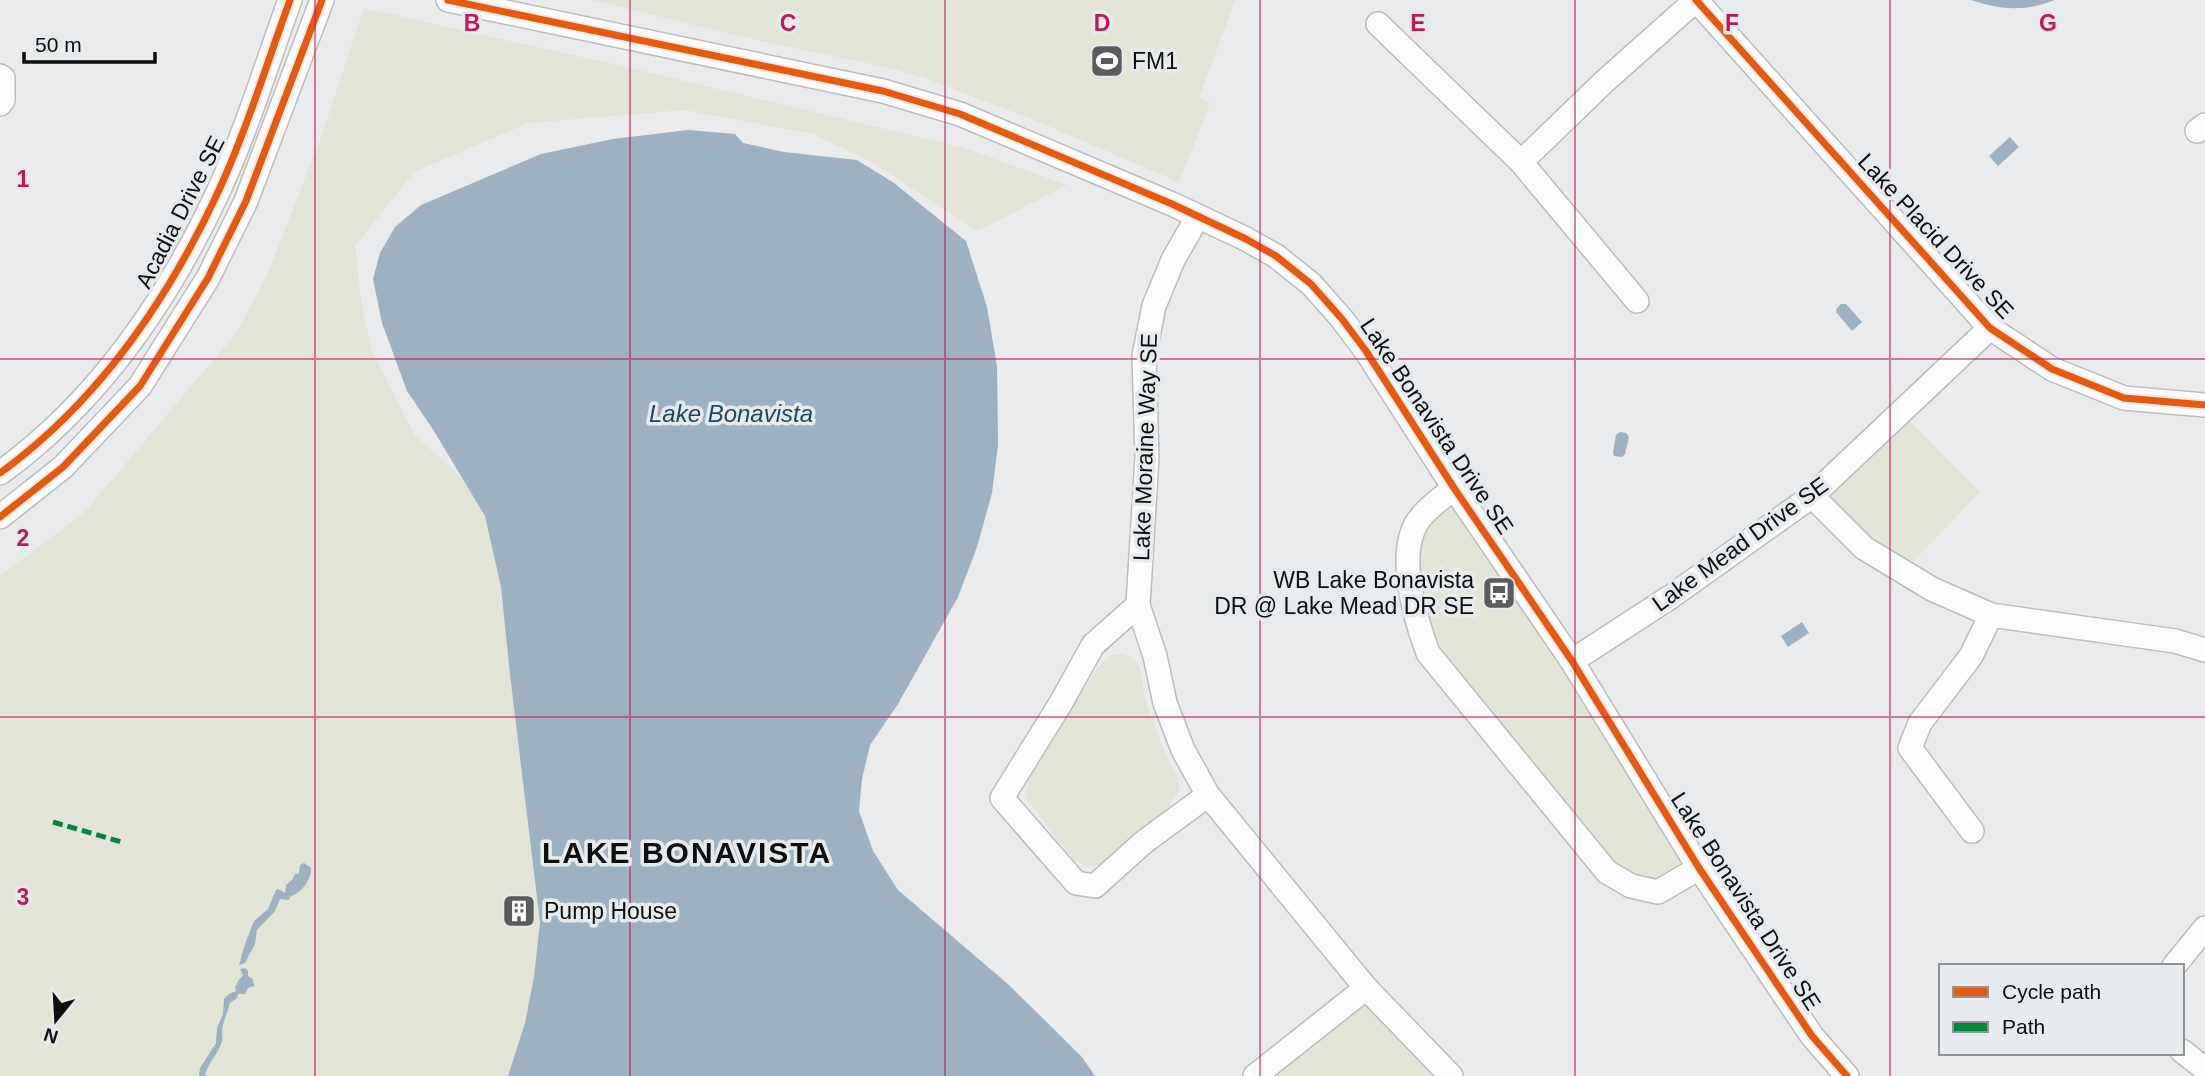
<svg xmlns="http://www.w3.org/2000/svg" width="2205" height="1076" font-family="Helvetica,sans-serif">
<rect width="100%" height="100%" fill="#e9ebec"/>
<g fill="#e2e4d8">
<polygon points="593,0 1235,0 1199,98 1210,103 1179,182 1032,119 925,78 881,66 751,39"/>
<polygon points="364,8 626,67 964,148 1067,185 978,231 869,161 813,134 685,110 528,123 414,172 355,246 361,299 371,349 414,434 469,485 485,516 501,587 510,675 540,922 534,977 525,1023 508,1076 0,1076 0,576 84,513 237,332 269,271 324,129"/>
<polygon points="1900,411 1980,492 1902,573 1812,496"/>
<polygon points="1454,488 1699,868 1658,892 1631,886 1416,621 1420,518"/>
<polygon points="1122,654 1133,658 1140,667 1145,699 1162,746 1178,780 1180,790 1165,812 1100,865 1086,867 1073,859 1025,797 1028,779 1098,667 1110,656"/>
<polygon points="1366,988 1451,1076 1255,1076"/>
</g>
<g fill="#9db1c0">
<path d="M1971,0h84c-31,12 -54,10 -84,0z"/>
<polygon points="688,130 735,134 743,143 784,152 857,160 894,183 966,241 987,307 997,366 998,445 992,493 977,547 958,597 898,704 870,745 862,779 859,811 873,851 898,890 1009,985 1082,1057 1095,1076 508,1076 525,1023 534,977 540,922 510,675 501,587 485,516 434,431 407,391 382,323 373,279 380,253 395,227 421,205 541,154 613,139"/>
<polygon points="2010,137 2019,147 1998,166 1989,156"/>
<polygon points="1841,304 1846,304 1862,322 1852,331 1836,312 1837,308"/>
<polygon points="1620,432 1626,433 1629,437 1625,454 1622,457 1614,456 1613,452 1616,435"/>
<polygon points="1802,622 1809,633 1788,647 1781,636"/>
<path d="M304,863l7,5c1,10 -10,26 -20,28l-2,4 -9,-1 -5,12 -18,19 -2,14 -10,19 -6,2 6,-21 9,-23 14,-12 8,-19 2,-1 7,4 1,-8 6,-5 3,-6h4l1,-9z"/>
<path d="M245,968l3,3v5l5,3 1,7 -6,2 -3,6h-7l-1,4 -7,5c-2,8 -7,19 -8,27 0,4 1,7 0,11 -3,13 -15,22 -17,35h-6l1,-8 16,-25 1,-15 6,-14 1,-15 5,-5 7,-3 -1,-3 3,-7 5,-6 -3,-6z"/>
</g>
<g fill="none" stroke-linecap="round" stroke-linejoin="round">
<defs>
<g id="minor">
<polyline points="448,0 883,91 960,114 1172,204 1246,239 1276,256 1311,284 1342,319 1366,351 1454,488 1572,661 1699,868 1812,1036 1847,1076"/>
<polyline points="1696,0 1990,328 2052,369 2124,398 2205,405"/>
<polyline points="1378,24 1521,162 1637,301"/>
<polyline points="0,76 3,78 3,100 0,104"/>
<polyline points="2197,131 2205,125"/>
<polyline points="1521,162 1605,81 1696,0"/>
<polyline points="1198,216 1173,260 1154,306 1144,356 1147,457 1138,605 1155,656 1165,703 1183,750 1208,795 1366,988 1451,1076"/>
<path d="M0,473c98,-71 169,-175 219,-283 28,-61 48,-127 71,-190"/>
<path d="M1454,488c-11,9 -24,18 -33,29 -27,32 -6,101 7,136l179,219 24,14 27,6 41,-24"/>
<polyline points="1812,496 1864,548 1932,589 1991,615 2175,641 2205,650"/>
<polyline points="0,517 63,467 140,386 208,278 246,201 322,0"/>
<polyline points="1138,605 1093,645 1062,701 1002,798 1076,883 1095,886 1144,842 1208,795"/>
<polyline points="1572,661 1672,596 1812,496 1990,328"/>
<polyline points="1972,831 1910,748 1920,723 1971,656 1991,615"/>
<polyline points="2174,966 2205,928"/>
<polyline points="2182,1051 2205,1069"/>
<polyline points="1255,1076 1366,988"/>
</g>
</defs>
<use href="#minor" stroke="#bbbcbd" stroke-width="26"/>
<use href="#minor" stroke="#fcfcfc" stroke-width="23"/>
<polyline stroke="#00873e" stroke-width="5" stroke-dasharray="10 5" stroke-linecap="butt" points="53,822 125,843"/>
<defs>
<g id="cycleway">
<polyline points="448,0 883,91 960,114 1172,204 1246,239 1276,256 1311,284 1342,319 1366,351 1454,488 1572,661 1699,868 1812,1036 1847,1076"/>
<polyline points="1696,0 1990,328 2052,369 2124,398 2205,405"/>
<path d="M0,473c98,-71 169,-175 219,-283 28,-61 48,-127 71,-190"/>
<polyline points="0,517 63,467 140,386 208,278 246,201 322,0"/>
</g>
</defs>
<use href="#cycleway" stroke="#e8ebed" stroke-width="11"/>
<use href="#cycleway" stroke="#e8590c" stroke-width="7"/>
</g>
<path fill="none" stroke="#c2185b" stroke-width="2" stroke-opacity="0.55" d="M315,0v1076M630,0v1076M945,0v1076M1260,0v1076M1575,0v1076M1890,0v1076M0,359h2205M0,717h2205"/>
<defs>
<symbol id="stadium-square" viewBox="-11 -11 22 22"><rect x="-9" y="-9" width="18" height="18" rx="4" fill="#5a5b5c" stroke="#e8ebed"/><path d="M0-5a6.5 5 0 1 0 0 10a6.5 5 0 1 0 0-10ZM-3.5-1.8h7v3.6h-7Z" fill="#fff"/></symbol>
<symbol id="bus-square" viewBox="-11 -11 22 22"><rect x="-9" y="-9" width="18" height="18" rx="4" fill="#5a5b5c" stroke="#e8ebed"/><path d="M-5-6H5V4H4V6H2V4H-2V6H-4V4H-5ZM-3.5-4V0h7V-4ZM-3.5 1.2v1.5H-2V1.2ZM2 1.2v1.5H3.5V1.2Z" fill="#fff"/></symbol>
<symbol id="building-square" viewBox="-11 -11 22 22"><rect x="-9" y="-9" width="18" height="18" rx="4" fill="#5a5b5c" stroke="#e8ebed"/><path d="M-4-6H4V6H1V3H-1V6H-4ZM-2.5-4.3h1.7v1.8h-1.7ZM.8-4.3h1.7v1.8H.8ZM-2.5-1h1.7V.8h-1.7ZM.8-1h1.7V.8H.8Z" fill="#fff"/></symbol>
</defs>
<g fill-rule="evenodd">
<use href="#stadium-square" x="1088" y="42" width="38" height="38"/>
<use href="#bus-square" x="1480" y="574" width="38" height="38"/>
<use href="#building-square" x="500" y="892" width="38" height="38"/>
</g>
<g text-anchor="middle" stroke-width="7" stroke-linejoin="round" paint-order="stroke">
<g font-size="23" fill="#0d0e0e" stroke="#e8ebed" text-anchor="start">
<text x="1132" y="69">FM1</text>
<text x="1474" y="588" text-anchor="end">WB Lake Bonavista<tspan x="1474" dy="26">DR @ Lake Mead DR SE</tspan></text>
<text x="544" y="919">Pump House</text>
</g>
<g font-size="23" fill="#0d0e0e" stroke="#e8ebed">
<text transform="translate(180 212) rotate(-63)" y="8">Acadia Drive SE</text>
<text transform="translate(1936 236) rotate(47)" y="8">Lake Placid Drive SE</text>
<text transform="translate(1437 426) rotate(56)" y="8">Lake Bonavista Drive SE</text>
<text transform="translate(1145 447) rotate(-88)" y="8">Lake Moraine Way SE</text>
<text transform="translate(1740 544) rotate(-36)" y="8">Lake Mead Drive SE</text>
<text transform="translate(1746 901) rotate(57)" y="8">Lake Bonavista Drive SE</text>
</g>
<g font-size="24" font-style="italic" fill="#164867" stroke="#e8ebed">
<text x="731" y="422">Lake Bonavista</text>
</g>
<g font-size="30" font-weight="bold" letter-spacing="2" fill="#0d0e0e" stroke="#e8ebed">
<text x="687" y="863">LAKE BONAVISTA</text>
</g>
</g>
<g font-size="23" text-anchor="middle" font-weight="bold" fill="#c2185b" stroke="#e8ebed" stroke-width="7" stroke-linejoin="round" paint-order="stroke">
<text x="472" y="31">B</text>
<text x="788" y="31">C</text>
<text x="1102" y="31">D</text>
<text x="1418" y="31">E</text>
<text x="1732" y="31">F</text>
<text x="2048" y="31">G</text>
<text x="23" y="187">1</text>
<text x="23" y="546">2</text>
<text x="23" y="905">3</text>
</g>
<rect x="1939" y="964" width="245" height="91" fill="#e8ebed" stroke="#909394" stroke-width="2"/>
<rect x="1953" y="987" width="35" height="10" fill="#e8590c" stroke="#909394" stroke-width="2"/>
<text x="2002" y="999" font-size="21" fill="#0d0e0e">Cycle path</text>
<rect x="1953" y="1022" width="35" height="10" fill="#00873e" stroke="#909394" stroke-width="2"/>
<text x="2002" y="1034" font-size="21" fill="#0d0e0e">Path</text>
<g transform="translate(56 1020) rotate(198)" stroke="#e8ebed" stroke-width="5" paint-order="stroke">
<path d="M0-5L12 26L0 18L-12 26Z" fill="#0d0e0e"/>
<text y="-10" font-size="19" font-weight="bold" text-anchor="middle" fill="#0d0e0e">N</text>
</g>
<path d="M24 52v10h131v-10" fill="none" stroke="#0d0e0e" stroke-width="3.5"/>
<text x="35" y="52" font-size="21" fill="#0d0e0e" stroke="#e8ebed" stroke-width="5" paint-order="stroke">50 m</text>
</svg>
